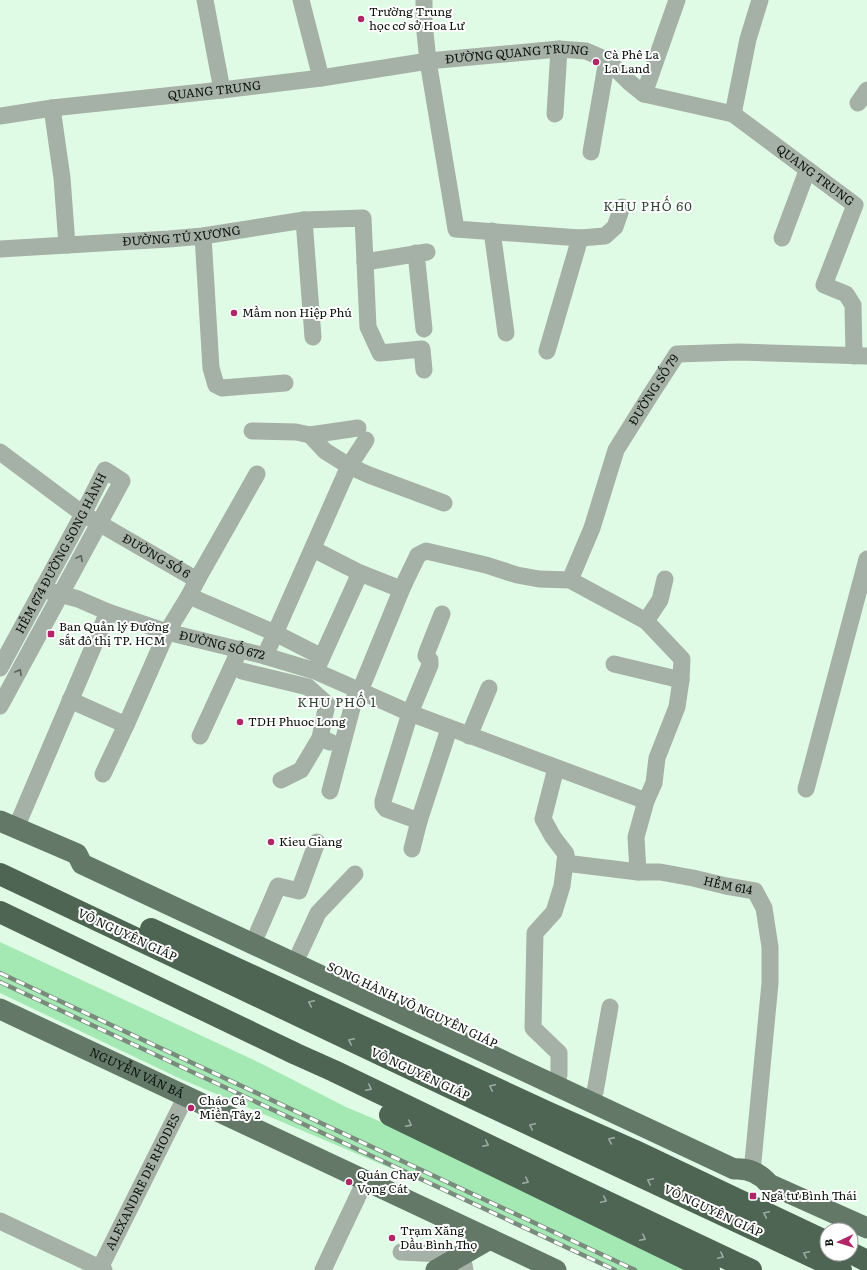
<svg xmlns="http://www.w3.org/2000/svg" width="867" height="1270" font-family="Literata,serif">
<rect width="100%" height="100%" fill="#e0fbe5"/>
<polygon fill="#a4e8b3" points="0,942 258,1062 346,1107 412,1135 693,1270 612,1270 484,1208 181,1079 0,993"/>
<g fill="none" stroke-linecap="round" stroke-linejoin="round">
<g stroke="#a5b0a7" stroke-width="17">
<polyline points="205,0 222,90"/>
<polyline points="301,0 321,78"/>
<polyline points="424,0 424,23 428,61 456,229 580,238 605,236 615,227 622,207"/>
<polyline points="644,94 677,0"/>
<polyline points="858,103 867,90"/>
<polyline points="52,108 62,178 67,245"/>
<polyline points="555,114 559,49"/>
<polyline points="733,114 748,39 760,0"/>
<path id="s1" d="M0,116l52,-8 170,-18 99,-12 107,-17 131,-12 27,2 21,9 22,22 15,12 89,20 122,91 -31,80 22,9 7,11 1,51"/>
<polyline points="591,152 607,60"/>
<polyline points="304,220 313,337"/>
<polyline points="492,231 506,333"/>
<polyline points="203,236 211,368 216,385 222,388 285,383"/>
<polyline points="782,238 807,171"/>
<path id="s2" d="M0,249l169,-10 34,-3 101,-16 59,-2 5,109 12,26 42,-4 2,21"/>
<polyline points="416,253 424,329"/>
<polyline points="365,262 427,252"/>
<polyline points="547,351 580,238"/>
<polyline points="252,431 296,432 310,435 325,451 349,466 369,475 444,503"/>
<polyline points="310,435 358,428"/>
<path id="s3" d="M0,452l83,62 114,66 -8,16 86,37 47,24"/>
<polyline points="313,549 360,573 398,588 403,586 418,555 426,551 486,565 517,575 539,579 570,580 646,621 682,659 681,680 677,707 657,758 654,783 646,801 636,837 638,872"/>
<polyline points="197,580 257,474"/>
<path id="s4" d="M570,580l22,-52 24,-78 35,-56 26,-40 62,-2 128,4"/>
<path id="s5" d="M42,589l36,10 30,13 59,20 98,24 50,15 95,42 236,88"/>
<polyline points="646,621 660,600 665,579"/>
<polyline points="265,656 349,466 366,440"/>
<polyline points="614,664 681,680"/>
<path id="s6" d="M0,668l83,-154 22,-44 17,11 -122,225"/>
<polyline points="317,668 360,573"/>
<polyline points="242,671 308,687 327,704 320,738"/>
<polyline points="360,691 403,586"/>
<polyline points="70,700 126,725 167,632 189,596"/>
<polyline points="200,736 240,649"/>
<polyline points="469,736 489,688"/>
<polyline points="556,768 543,819 553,837 566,854 562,886 554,912 535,933 533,1028 559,1053 559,1075"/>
<polyline points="103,774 126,725"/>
<polyline points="281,780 301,770 320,738 330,742"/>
<polyline points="806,789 867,559"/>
<polyline points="330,791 357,689"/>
<polyline points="419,821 386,809 383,805 383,801 410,713 430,665 430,660 426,656 427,652 442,614"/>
<polyline points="16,828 108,612"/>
<polyline points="412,849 419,821 449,729"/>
<path id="s7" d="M565,863l73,9h22l33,6 33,8 29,5 9,17 6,39v36l-18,189"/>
<polyline points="258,932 278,886 299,891 317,842"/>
<polyline points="300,952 318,913 355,874"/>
<polyline points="595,1092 610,1007"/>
<polyline points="0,1221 104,1270"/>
<polyline points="401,1252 462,1255 465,1270"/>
<path id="s8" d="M100,1268l86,-172"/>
<polyline points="323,1270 365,1181"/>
</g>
<g stroke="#647868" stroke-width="21">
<path d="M0,821l77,33 5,10 652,305c14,-1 26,4 35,15l98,44"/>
<path id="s9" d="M0,1009l556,261"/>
<polyline points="436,1270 490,1239"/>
</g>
<g stroke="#4d6552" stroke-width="22">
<polyline points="0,874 443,1084 841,1270"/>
<polyline points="0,912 296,1054 334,1071 571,1185 751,1270"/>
<polyline points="151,929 549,1113 633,1150 827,1242"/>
<polyline points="390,1115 709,1270"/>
<polyline points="851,1253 867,1261"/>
</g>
<defs>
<g id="rail">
<polyline points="0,973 635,1270"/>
<polyline points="0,982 615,1270"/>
</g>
</defs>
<use href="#rail" stroke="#788b7c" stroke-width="4.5"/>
<use href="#rail" stroke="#fff" stroke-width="3" stroke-dasharray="9" stroke-linecap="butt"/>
</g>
<defs><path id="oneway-chevron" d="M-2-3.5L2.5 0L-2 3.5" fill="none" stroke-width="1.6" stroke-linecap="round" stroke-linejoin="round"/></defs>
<g stroke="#576159">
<use href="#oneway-chevron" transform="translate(80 558) rotate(-62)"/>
<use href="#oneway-chevron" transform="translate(19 672) rotate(-61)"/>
</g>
<g stroke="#9daaa0">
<use href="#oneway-chevron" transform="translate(311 1003) rotate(-155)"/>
<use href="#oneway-chevron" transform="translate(351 1041) rotate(-155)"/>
<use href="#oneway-chevron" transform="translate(492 1087) rotate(-155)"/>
<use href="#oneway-chevron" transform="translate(369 1088) rotate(26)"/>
<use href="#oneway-chevron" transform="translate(409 1124) rotate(26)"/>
<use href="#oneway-chevron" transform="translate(532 1126) rotate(-155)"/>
<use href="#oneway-chevron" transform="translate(611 1140) rotate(-156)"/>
<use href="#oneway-chevron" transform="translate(486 1144) rotate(26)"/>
<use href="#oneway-chevron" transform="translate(526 1181) rotate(26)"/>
<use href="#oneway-chevron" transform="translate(650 1181) rotate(-155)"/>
<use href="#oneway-chevron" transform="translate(604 1200) rotate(25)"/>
<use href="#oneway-chevron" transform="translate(766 1214) rotate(-155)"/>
<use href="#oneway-chevron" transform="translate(643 1238) rotate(26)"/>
<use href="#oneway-chevron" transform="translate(806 1254) rotate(-155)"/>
<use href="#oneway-chevron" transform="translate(721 1256) rotate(25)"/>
</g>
<g fill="#b02666" stroke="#fff" stroke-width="1.5">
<circle cx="361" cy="19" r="4"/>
<circle cx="596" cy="62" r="4"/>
<circle cx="234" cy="313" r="4"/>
<rect x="47" y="630" width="8" height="8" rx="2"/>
<circle cx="240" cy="722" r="4"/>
<circle cx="271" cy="842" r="4"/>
<circle cx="191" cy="1108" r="4"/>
<circle cx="349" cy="1182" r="4"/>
<rect x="749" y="1192" width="8" height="8" rx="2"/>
<circle cx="392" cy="1238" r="4"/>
</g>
<g text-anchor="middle" stroke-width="4" stroke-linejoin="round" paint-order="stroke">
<g font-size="12" fill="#09120b" stroke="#fff" text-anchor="start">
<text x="369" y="16">Trường Trung<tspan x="369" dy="14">học cơ sở Hoa Lư</tspan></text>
<text x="604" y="59">Cà Phê La<tspan x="604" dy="14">La Land</tspan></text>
<text x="242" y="317">Mầm non Hiệp Phú</text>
<text x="59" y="631">Ban Quản lý Đường<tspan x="59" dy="14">sắt đô thị TP. HCM</tspan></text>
<text x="248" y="726">TDH Phuoc Long</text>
<text x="279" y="846">Kieu Giang</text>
<text x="199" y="1105">Cháo Cá<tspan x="199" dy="14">Miền Tây 2</tspan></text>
<text x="357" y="1179">Quán Chay<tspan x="357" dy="14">Vọng Cát</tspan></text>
<text x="761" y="1200">Ngã tư Bình Thái</text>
<text x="400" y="1235">Trạm Xăng<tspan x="400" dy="14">Dầu Bình Thọ</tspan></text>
</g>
<g font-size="12" fill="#09120b" stroke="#fff">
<text dy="4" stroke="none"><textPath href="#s1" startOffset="521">ĐƯỜNG QUANG TRUNG</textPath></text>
<text dy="4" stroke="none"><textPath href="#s1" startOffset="216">QUANG TRUNG</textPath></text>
<text dy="4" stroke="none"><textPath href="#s1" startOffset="857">QUANG TRUNG</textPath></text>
<text dy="4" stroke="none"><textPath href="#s2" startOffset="182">ĐƯỜNG TÚ XƯƠNG</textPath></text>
<text dy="4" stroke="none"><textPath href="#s4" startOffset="209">ĐƯỜNG SỐ 79</textPath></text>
<text dy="4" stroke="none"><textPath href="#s6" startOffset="130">HẺM 674 ĐƯỜNG SONG HÀNH</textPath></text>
<text dy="4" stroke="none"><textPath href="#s3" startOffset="188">ĐƯỜNG SỐ 6</textPath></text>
<text dy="4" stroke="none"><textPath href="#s5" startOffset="189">ĐƯỜNG SỐ 672</textPath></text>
<text dy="4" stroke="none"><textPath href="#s7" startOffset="165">HẺM 614</textPath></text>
<text transform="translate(127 935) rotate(25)" y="4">VÕ NGUYÊN GIÁP</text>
<text transform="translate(412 1005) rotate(25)" y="4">SONG HÀNH VÕ NGUYÊN GIÁP</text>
<text dy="4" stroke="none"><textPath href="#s9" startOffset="151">NGUYỄN VĂN BÁ</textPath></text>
<text transform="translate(420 1074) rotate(25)" y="4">VÕ NGUYÊN GIÁP</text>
<text dy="4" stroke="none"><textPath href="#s8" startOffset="96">ALEXANDRE DE RHODES</textPath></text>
<text transform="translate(713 1211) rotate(25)" y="4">VÕ NGUYÊN GIÁP</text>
</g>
<g font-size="13" letter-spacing="1" fill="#314736" stroke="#fff">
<text x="648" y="211">KHU PHỐ 60</text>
<text x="337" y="707">KHU PHỐ 1</text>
</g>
</g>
<g transform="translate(839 1242) rotate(266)"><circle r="19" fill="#ffffff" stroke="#9da09d"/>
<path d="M0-3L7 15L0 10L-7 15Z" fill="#b02666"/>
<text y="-6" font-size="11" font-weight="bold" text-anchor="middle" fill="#09120b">B</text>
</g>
</svg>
